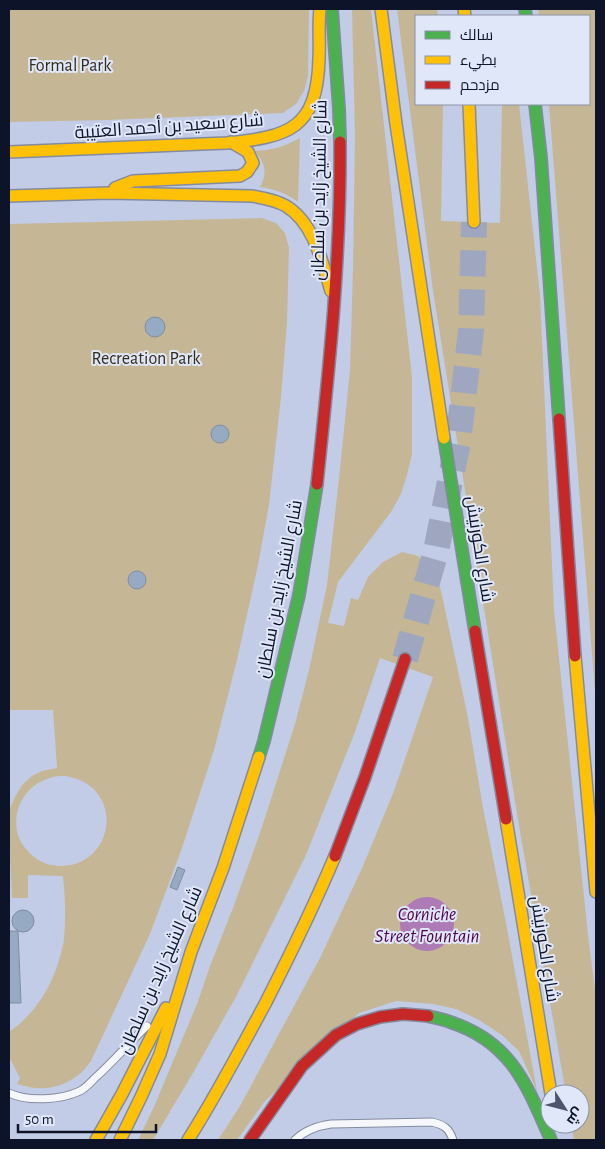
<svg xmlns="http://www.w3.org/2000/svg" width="605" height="1149" font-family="'Alegreya Sans',Cairo,sans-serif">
<rect width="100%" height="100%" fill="#c3cce6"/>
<g fill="#c5b795" fill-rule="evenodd">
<polygon points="9,9 309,9 308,76 304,91 296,104 283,113 107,120 9,122"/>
<polygon points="352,9 371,9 412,377 412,454 407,475 401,494 391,512 338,582 328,623 344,626 351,598 358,600 368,577 383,562 402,552 418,556 437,575 443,600 468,718 483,808 506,923 537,1091 519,1051 502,1035 479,1020 456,1009 433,1004 396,1001 359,1013 265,1101 237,1140 218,1140 240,1106 320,958 363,866 394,791 433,677 380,658 355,732 306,855 237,995 193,1073 153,1140 138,1140 153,1109 197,1004 210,966 233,908 261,830 295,724 309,670 327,585 339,479 350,370 353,268 355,136"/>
<polygon points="397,9 437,9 438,16 416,16 416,104 443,104 441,221 500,223 502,104 519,104 540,295 554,610 588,935 596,997 596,1140 574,1140 571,1124 580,1124 580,1094 566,1094 519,826 433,291"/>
<polygon points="538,9 596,9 596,705 549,104 589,104 589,16 539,16"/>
<path d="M300,138l-2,64c-12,-9 -24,-13 -38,-15 8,-14 5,-24 -5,-36 19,-1 28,-4 45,-13z"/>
<path d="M262,218l14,5 9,10 4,15 -2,74 -6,75 -12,108 -11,60 -21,95 -23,90 -32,98 -32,86 -59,127c-4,5 -8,11 -14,15 -20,14 -37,15 -60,8l3,-6 -11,-21v-25c27,-19 44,-47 52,-79 1,-5 3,-10 3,-15 2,-20 1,-42 -1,-62l-35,-1v23h-16l-3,-68 1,-22 6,-13 7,-11 9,-8 10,-5 15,-3 -4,-58h-44v-486zM65,776c5,1 10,2 15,4 44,20 30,85 -18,86 -9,0 -18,-2 -25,-7 -8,-6 -16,-14 -19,-24 -7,-24 7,-50 32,-57 4,-2 10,-2 15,-2z"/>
</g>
<circle fill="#ae7bb6" cx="427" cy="924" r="27"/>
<g fill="#96aac4" stroke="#7f8da1">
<circle cx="155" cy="327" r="10"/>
<circle cx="220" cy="434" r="9"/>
<circle cx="137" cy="580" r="9"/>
<polygon points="178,867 185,870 177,890 170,887"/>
<circle cx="23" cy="921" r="11"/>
<polygon points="9,931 18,931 21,1003 9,1003"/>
</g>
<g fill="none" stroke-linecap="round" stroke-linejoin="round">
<polyline stroke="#9fa7c0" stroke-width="26" stroke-dasharray="26 13" stroke-linecap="butt" points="405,659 436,551 458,442 471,331 474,222"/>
<defs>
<g id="lane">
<path d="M9,1093c19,9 52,7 71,-2 6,-3 11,-9 15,-13 18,-16 34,-35 52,-52"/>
<path d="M295,1140c10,-10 22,-14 36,-16l101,-2c12,3 17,6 21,18"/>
</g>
<g id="fast">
<polyline points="332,9 339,109 340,142"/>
<polyline points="525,9 526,16"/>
<polyline points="535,104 541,158 559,419"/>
<polyline points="444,438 475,631"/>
<polyline points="259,757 264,741 299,595 317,484"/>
<path d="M428,1016c7,2 15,3 22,6 62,20 77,64 101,118"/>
</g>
<g id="slow">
<polyline points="381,9 396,124 444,438"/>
<polyline points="464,9 465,16"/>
<polyline points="469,104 474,222"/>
<path d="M9,152l217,-9c63,-6 91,-14 93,-84 1,-17 -1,-34 1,-50"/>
<polyline points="115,188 133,181 240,176 247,172 253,163 248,152 231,142"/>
<path d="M9,196l99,-3 144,3c11,2 24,4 34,10 28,17 36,56 45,85"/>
<polyline points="575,656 596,892"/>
<polyline points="506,819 551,1094"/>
<polyline points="96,1140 122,1094 166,1008"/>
<polyline points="120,1140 141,1097 160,1054 191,952 223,868 259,757"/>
<path d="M188,1140c28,-44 52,-90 77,-136 25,-49 49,-98 70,-148"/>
</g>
<g id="jam">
<polyline points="559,419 575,656"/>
<path d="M317,484c12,-114 24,-227 23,-342"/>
<polyline points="475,631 506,819"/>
<polyline points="335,856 365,777 405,659"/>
<polyline points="250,1140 302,1066 336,1035 357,1024 380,1017 403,1014 428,1016"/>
</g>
</defs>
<use href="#lane" stroke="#848ba0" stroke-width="9"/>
<use href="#fast" stroke="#848ba0" stroke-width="14"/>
<use href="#slow" stroke="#848ba0" stroke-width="14"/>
<use href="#jam" stroke="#848ba0" stroke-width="14"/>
<use href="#lane" stroke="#f6f7fb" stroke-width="7"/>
<use href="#fast" stroke="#4caf50" stroke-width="11"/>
<use href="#slow" stroke="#ffc107" stroke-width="11"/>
<use href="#jam" stroke="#c62828" stroke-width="11"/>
</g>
<g text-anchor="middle" stroke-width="4" stroke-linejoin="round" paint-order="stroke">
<g font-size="18" fill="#332c18" stroke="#e0e7f9">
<text x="70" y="71">Formal Park</text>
<text x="146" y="364">Recreation Park</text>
</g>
<g font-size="18" fill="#0d1429" stroke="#e0e7f9">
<text transform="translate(169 126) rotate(-4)" y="6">شارع سعيد بن أحمد العتيبة</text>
<text transform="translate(319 190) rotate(-89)" y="6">شارع الشيخ زايد بن سلطان</text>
<text transform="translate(480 549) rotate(81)" y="6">شارع الكورنيش</text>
<text transform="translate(279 589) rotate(-79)" y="6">شارع الشيخ زايد بن سلطان</text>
<text transform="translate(545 949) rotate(81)" y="6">شارع الكورنيش</text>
<text transform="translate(160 970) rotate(-66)" y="6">شارع الشيخ زايد بن سلطان</text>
</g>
<g font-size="19" font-style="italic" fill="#4f034e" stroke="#e0e7f9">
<text x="427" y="920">Corniche<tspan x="427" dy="22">Street Fountain</tspan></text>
</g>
</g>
<rect width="605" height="1149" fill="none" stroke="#0d1429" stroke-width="20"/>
<rect x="415" y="15" width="175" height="90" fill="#e0e7f9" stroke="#8c93a6"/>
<rect x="425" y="31" width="25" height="8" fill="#4caf50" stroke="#8c93a6"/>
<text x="460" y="40" font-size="15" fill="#0d1429">سالك</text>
<rect x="425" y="56" width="25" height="8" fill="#ffc107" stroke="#8c93a6"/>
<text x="460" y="65" font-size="15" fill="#0d1429">بطيء</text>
<rect x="425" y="81" width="25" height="8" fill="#c62828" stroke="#8c93a6"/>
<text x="460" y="90" font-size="15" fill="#0d1429">مزدحم</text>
<g transform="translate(565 1109) rotate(126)"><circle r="24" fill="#e0e7f9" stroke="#8c93a6"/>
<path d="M0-4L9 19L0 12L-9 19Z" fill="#4d546b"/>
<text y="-8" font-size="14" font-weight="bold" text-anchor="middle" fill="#0d1429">ش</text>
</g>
<path d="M18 1124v8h138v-8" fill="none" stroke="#0d1429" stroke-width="2.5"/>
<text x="25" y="1124" font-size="15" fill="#0d1429" stroke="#e0e7f9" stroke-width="4" paint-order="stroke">50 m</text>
</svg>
